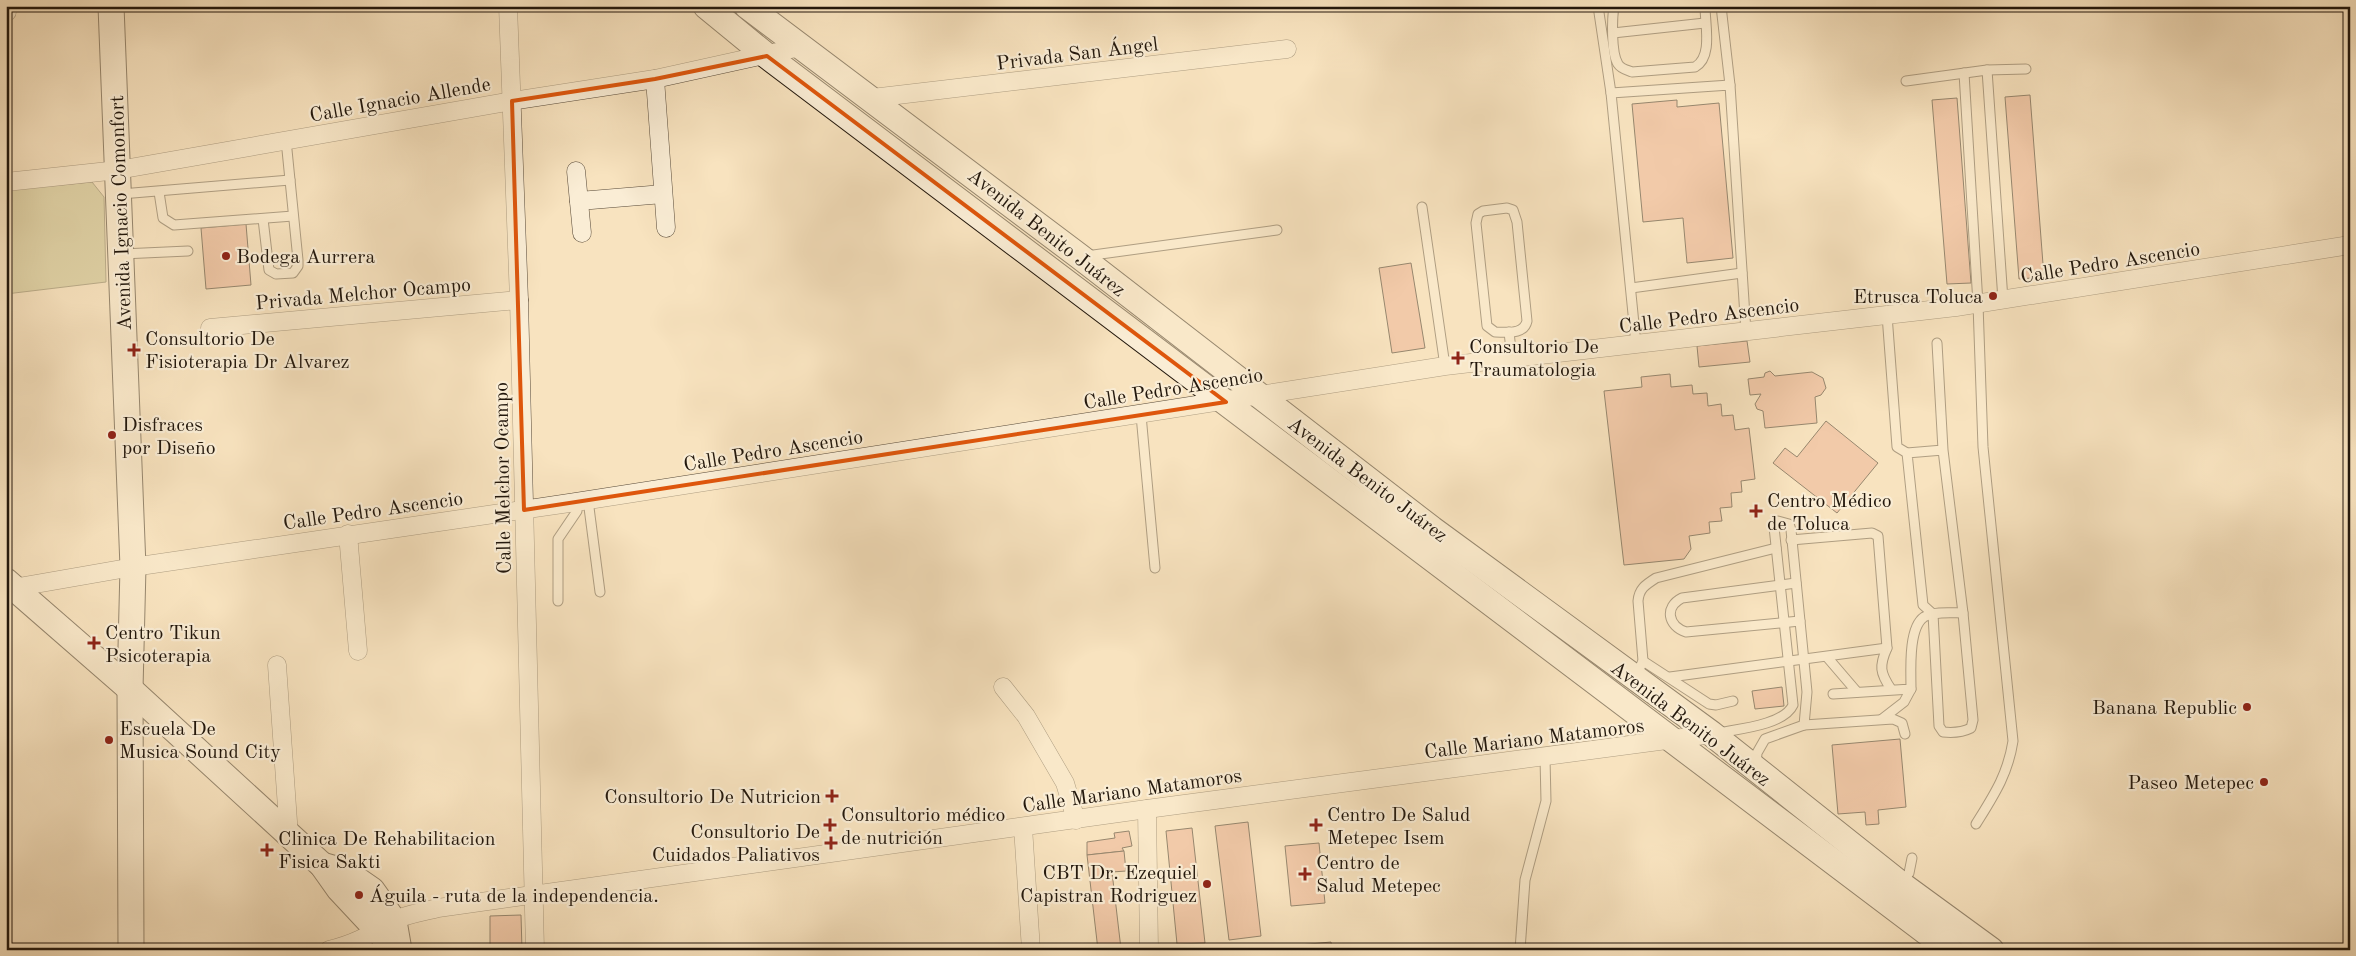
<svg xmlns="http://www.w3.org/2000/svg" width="2356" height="956" font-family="'Old Standard TT',serif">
<rect width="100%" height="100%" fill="#f8e3bf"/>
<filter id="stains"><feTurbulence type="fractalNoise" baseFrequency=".004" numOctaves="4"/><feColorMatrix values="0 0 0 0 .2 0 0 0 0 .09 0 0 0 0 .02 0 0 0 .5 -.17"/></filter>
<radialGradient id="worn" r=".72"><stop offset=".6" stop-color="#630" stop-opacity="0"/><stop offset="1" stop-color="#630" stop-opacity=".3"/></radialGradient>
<polygon fill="#c5c18d" stroke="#746c4c" points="92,182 104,197 106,282 6,294 6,190"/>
<g fill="#ecac8f" stroke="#22170c">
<polygon points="2030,95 2044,277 2019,279 2005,97"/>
<polygon points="1957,98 1971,283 1947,284 1932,100"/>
<polygon points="1677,100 1677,107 1719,103 1733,258 1687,263 1683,218 1643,222 1632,104"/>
<polygon points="246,224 251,285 206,289 201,228"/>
<polygon points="1411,263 1425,348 1392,353 1379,268"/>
<polygon points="1747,341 1750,362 1699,367 1697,346"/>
<polygon points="1770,371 1775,376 1812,372 1823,378 1826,388 1821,395 1815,397 1817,423 1765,428 1763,411 1757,409 1755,404 1761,394 1750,395 1748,379 1764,377 1765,373"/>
<polygon points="1670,374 1671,387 1692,385 1693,394 1707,393 1708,406 1721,404 1722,416 1733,415 1735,430 1749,428 1755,479 1741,481 1742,492 1731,493 1732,507 1720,508 1722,521 1709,522 1710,533 1689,536 1691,549 1684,559 1624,565 1604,391 1642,387 1641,377"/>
<polygon points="1826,421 1878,463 1837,513 1773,463 1785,448 1797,457"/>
<polygon points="1782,687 1784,706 1755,709 1752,691"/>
<polygon points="1900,739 1906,807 1878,810 1879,824 1866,825 1865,812 1838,814 1832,745"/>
<polygon points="1248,822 1261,936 1229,940 1215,826"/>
<polygon points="1192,828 1205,943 1177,944 1166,831"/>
<polygon points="1129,831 1132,846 1122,848 1124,851 1087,855 1087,842 1115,838 1114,833"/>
<polygon points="1319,843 1325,903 1291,906 1285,846"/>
<polygon points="1124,851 1126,871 1112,872 1121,949 1098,950 1087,855"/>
<polygon points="521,915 522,950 490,950 490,916"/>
<polygon points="1331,942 1332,950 1300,950 1299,945"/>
</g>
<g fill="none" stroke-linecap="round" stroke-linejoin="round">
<defs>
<g id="lane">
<polyline points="1598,6 1611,93"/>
<path d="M1614,6c-2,13 -3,47 4,58 3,5 9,6 14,8l63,-5c18,-10 10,-42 10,-61"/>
<polyline points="1721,6 1730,85"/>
<polyline points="1613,33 1705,23"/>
<polyline points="1987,70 2003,300"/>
<path d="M1964,73l14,231 5,143 30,294c-5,33 -19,54 -37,83"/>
<polyline points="1906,81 1987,70 2026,69"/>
<polyline points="159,192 163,218 174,225 293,216"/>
<polyline points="121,194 290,180"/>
<polyline points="1422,207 1445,366"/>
<path d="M1507,208l6,2 4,12 10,99c-3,14 -20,11 -32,11l-8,-6 -11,-103 2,-9 5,-3z"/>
<polyline points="263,219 269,270 276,274 293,273 298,266 298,260 286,140"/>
<polyline points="122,254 188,251"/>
<polyline points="1086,256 1277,230"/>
<polyline points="1631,288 1742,273"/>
<polyline points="1887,315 1897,447 1907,453"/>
<polyline points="1509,332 1512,359"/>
<path d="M1937,343l6,107 20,163 10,107 -2,8c-8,4 -19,5 -28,4l-4,-6 -6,-112 -10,-9 -16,-152 36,-3"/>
<polyline points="1636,344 1611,93 1730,85 1746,332"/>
<polyline points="1141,415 1155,568"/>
<polyline points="588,500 600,592"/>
<path d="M1791,540l81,-7 6,3 9,112c-8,18 -7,25 4,41"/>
<path d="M1796,583l-114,15c-18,9 -14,28 4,34l114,-11"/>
<polyline points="558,601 558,539 577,511 576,502"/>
<polyline points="1827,657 1857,692"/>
<polyline points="1643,661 1709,704 1716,705 1733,701"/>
<path d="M1636,676l7,-15 -5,-60c1,-12 7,-16 18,-23l120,-30"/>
<polyline points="1670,677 1887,648"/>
<path d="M1833,694l78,-5c0,-18 -3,-61 13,-72 10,-6 28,-4 39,-4"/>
<polyline points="1882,719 1904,702 1911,689"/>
<polyline points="1804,725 1893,719 1902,723 1905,734"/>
<path d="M1718,733c20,-4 66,-8 75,-28l-19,-178 4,-6 11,3 2,6 16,162 -3,33 -39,14 -8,14 -1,13"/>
<polyline points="1902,883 1909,873 1912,858"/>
<polyline points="1520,950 1525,880 1546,801 1545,758"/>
</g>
<g id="street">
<polyline points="508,6 519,300 535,950"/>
<polyline points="6,12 7,12"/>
<polyline points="655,79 666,228"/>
<polyline points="872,98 1287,49"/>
<polyline points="576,171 582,233"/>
<polyline points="6,182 118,170 512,101 655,79 800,47"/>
<polyline points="579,201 663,194"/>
<polyline points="210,328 519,300"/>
<polyline points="348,534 358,651"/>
<polyline points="7,589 133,567 576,502 1445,366 1956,307 2350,245"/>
<polyline points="277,665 289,836"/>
<polyline points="1003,687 1026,716 1065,783 1076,820"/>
<polyline points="1147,809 1149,950"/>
<polyline points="1023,827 1031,950"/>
<path d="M329,950c28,-7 40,-15 64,-29 13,-7 30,-9 45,-13l709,-99 565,-75"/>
</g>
<g id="secondary">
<polyline points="111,6 133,567 130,689 131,950"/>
<polyline points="706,6 767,56 1950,950"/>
<polyline points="747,6 1079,256 1432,529 1712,734 1902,885 1991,950"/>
<polyline points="6,581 130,689 322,865 339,889 396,950"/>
<polyline points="322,865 346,872 372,890 394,921 399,950"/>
</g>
</defs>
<use href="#lane" stroke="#584a39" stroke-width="11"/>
<use href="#street" stroke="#584a39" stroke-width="19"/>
<use href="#secondary" stroke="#22170c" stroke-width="27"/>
<use href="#lane" stroke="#faedd5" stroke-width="9"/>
<use href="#street" stroke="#faedd5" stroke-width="18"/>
<use href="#secondary" stroke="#faedd5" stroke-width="25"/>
</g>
<path d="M0 0H2356V956H0ZM767,56l459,346 -702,108 -12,-409 143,-22z" fill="#f8e3bf" fill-opacity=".55" fill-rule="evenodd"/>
<path fill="none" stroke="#de560c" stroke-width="4" stroke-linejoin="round" d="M767,56l459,346 -702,108 -12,-409 143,-22z"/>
<g fill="#8f2418" stroke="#faedd5" stroke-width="2">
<circle cx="226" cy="256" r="5"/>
<circle cx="1993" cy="296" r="5"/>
<path d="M131.5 342.5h5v5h5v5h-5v5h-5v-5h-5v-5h5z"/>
<path d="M1455.5 350.5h5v5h5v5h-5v5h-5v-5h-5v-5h5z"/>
<circle cx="112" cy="435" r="5"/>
<path d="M1753.5 503.5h5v5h5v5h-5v5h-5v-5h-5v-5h5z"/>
<path d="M91.5 635.5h5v5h5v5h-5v5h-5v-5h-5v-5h5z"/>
<circle cx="2247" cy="707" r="5"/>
<circle cx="109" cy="740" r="5"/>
<circle cx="2264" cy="782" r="5"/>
<path d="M829.5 788.5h5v5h5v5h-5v5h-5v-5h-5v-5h5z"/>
<path d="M827.5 817.5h5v5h5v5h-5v5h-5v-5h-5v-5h5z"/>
<path d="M1313.5 817.5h5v5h5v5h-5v5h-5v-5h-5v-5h5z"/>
<path d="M828.5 835.5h5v5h5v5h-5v5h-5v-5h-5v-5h5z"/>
<path d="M264.5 842.5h5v5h5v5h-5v5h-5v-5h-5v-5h5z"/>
<path d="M1302.5 866.5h5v5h5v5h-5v5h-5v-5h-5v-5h5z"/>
<circle cx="1207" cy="884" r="5"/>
<circle cx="359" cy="895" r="5"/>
</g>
<g text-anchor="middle" stroke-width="4.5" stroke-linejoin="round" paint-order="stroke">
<g font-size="20" fill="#22170c" stroke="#faedd5">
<text transform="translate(1077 53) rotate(-7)" y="7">Privada San Ángel</text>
<text transform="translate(400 99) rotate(-10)" y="7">Calle Ignacio Allende</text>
<text transform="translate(120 213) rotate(-92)" y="7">Avenida Ignacio Comonfort</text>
<text transform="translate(1047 232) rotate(38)" y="7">Avenida Benito Juárez</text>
<text transform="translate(2110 262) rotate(-9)" y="7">Calle Pedro Ascencio</text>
<text transform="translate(363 293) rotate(-5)" y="7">Privada Melchor Ocampo</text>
<text transform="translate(1709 315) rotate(-7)" y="7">Calle Pedro Ascencio</text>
<text transform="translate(1173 388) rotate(-9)" y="7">Calle Pedro Ascencio</text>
<text transform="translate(773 450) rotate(-9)" y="7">Calle Pedro Ascencio</text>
<text transform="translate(502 478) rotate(-91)" y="7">Calle Melchor Ocampo</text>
<text transform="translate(1368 479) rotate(37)" y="7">Avenida Benito Juárez</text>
<text transform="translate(373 510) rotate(-8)" y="7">Calle Pedro Ascencio</text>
<text transform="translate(1691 723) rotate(37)" y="7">Avenida Benito Juárez</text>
<text transform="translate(1534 738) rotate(-7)" y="7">Calle Mariano Matamoros</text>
<text transform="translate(1132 790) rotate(-8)" y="7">Calle Mariano Matamoros</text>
</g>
<g font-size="20" fill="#22170c" stroke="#faedd5" text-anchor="start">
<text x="236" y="263">Bodega Aurrera</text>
<text x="1983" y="303" text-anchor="end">Etrusca Toluca</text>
<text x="145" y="345">Consultorio De<tspan x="145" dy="23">Fisioterapia Dr Alvarez</tspan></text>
<text x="1469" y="353">Consultorio De<tspan x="1469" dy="23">Traumatologia</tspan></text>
<text x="122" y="431">Disfraces<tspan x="122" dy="23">por Diseño</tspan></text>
<text x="1767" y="507">Centro Médico<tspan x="1767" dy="23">de Toluca</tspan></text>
<text x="105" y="639">Centro Tikun<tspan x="105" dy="23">Psicoterapia</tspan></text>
<text x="2237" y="714" text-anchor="end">Banana Republic</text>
<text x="119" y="735">Escuela De<tspan x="119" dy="23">Musica Sound City</tspan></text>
<text x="2254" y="789" text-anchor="end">Paseo Metepec</text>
<text x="821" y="803" text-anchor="end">Consultorio De Nutricion</text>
<text x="841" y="821">Consultorio médico<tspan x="841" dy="23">de nutrición</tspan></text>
<text x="1327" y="821">Centro De Salud<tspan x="1327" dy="23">Metepec Isem</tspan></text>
<text x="820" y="838" text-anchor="end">Consultorio De<tspan x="820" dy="23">Cuidados Paliativos</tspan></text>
<text x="278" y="845">Clinica De Rehabilitacion<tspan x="278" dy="23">Fisica Sakti</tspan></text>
<text x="1316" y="869">Centro de<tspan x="1316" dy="23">Salud Metepec</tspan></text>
<text x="1197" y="879" text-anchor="end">CBT Dr. Ezequiel<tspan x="1197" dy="23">Capistran Rodriguez</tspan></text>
<text x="369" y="902">Águila - ruta de la independencia.</text>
</g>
</g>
<rect width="2356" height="956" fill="none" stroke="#f8e3bf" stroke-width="25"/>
<rect x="8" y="8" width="2341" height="941" fill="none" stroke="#22170c" stroke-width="2.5"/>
<rect x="12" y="12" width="2331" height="931" fill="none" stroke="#22170c"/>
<rect width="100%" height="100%" filter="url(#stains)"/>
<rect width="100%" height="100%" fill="url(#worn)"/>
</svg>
